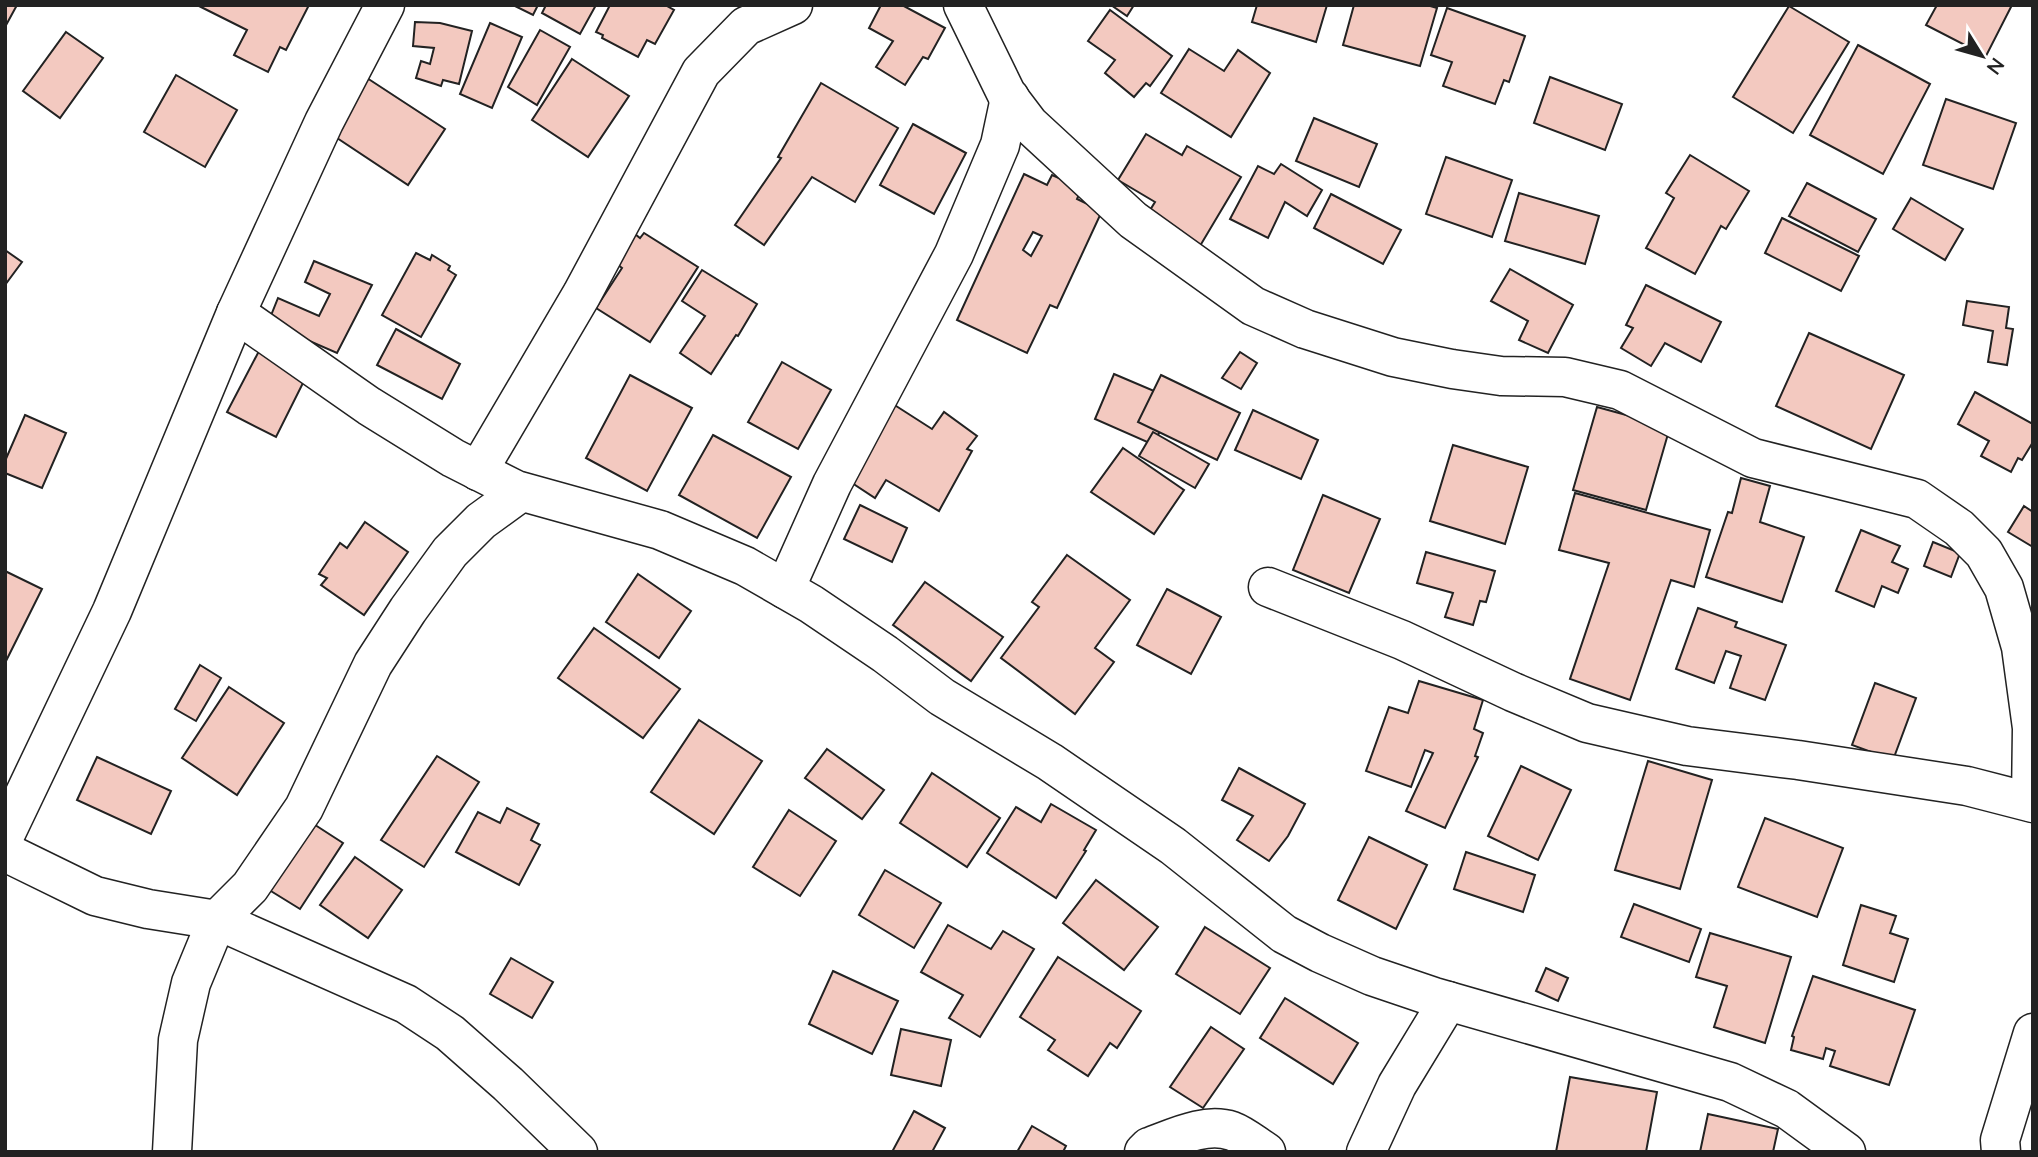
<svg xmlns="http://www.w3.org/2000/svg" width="2038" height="1157" font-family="Lato,sans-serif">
<rect width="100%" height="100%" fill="#fff"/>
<g fill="#f3c9c0" stroke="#222" stroke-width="2" fill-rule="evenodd">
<polygon points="5,5 17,5 5,27"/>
<polygon points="197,5 309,5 286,50 280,47 268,72 234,55 247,30"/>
<polygon points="513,5 538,5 533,15"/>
<polygon points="546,5 596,5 580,34 542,13"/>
<polygon points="610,5 665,5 674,10 655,44 647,40 638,57 602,38 603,35 596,32"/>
<polygon points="881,5 902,5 945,28 928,59 923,57 905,85 876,67 893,41 869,28"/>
<polygon points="1111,5 1134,5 1127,16"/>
<polygon points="1257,5 1327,5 1316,42 1252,22"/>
<polygon points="1354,5 1427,5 1437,8 1420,66 1343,45"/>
<polygon points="1937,5 2012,5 1986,56 1926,25"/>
<polygon points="1789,6 1849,42 1793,133 1733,97"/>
<polygon points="1447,8 1525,36 1509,82 1504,80 1495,104 1443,86 1452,62 1431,55"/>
<polygon points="1110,10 1172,56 1150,86 1146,83 1134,97 1105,73 1115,60 1088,41"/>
<polygon points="415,22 440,23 472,31 459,84 443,80 441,86 416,78 421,61 430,64 434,48 413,46"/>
<polygon points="490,23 522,37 492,108 460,94"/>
<polygon points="540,30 570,47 537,105 508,87"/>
<polygon points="66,32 103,58 60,118 23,91"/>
<polygon points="1858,45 1930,84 1883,174 1810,135"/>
<polygon points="1189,49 1224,71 1238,50 1270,73 1231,137 1161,93"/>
<polygon points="572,59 629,96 588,157 532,120"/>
<polygon points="176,75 237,110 205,167 144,132"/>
<polygon points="1550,77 1622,104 1605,150 1534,123"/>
<polygon points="367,78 445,129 408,185 331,134"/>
<polygon points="821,83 898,128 855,202 812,177 764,245 735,225 781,158 778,157"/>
<polygon points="1946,99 2016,123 1993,189 1923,165"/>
<polygon points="1314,118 1377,144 1359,187 1296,161"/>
<polygon points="913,124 966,153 934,214 880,185"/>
<polygon points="1146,134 1182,155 1187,146 1241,177 1200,246 1147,215 1155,202 1118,180"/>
<polygon points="1690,155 1749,191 1726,229 1721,226 1695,274 1646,248 1674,198 1666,193"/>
<polygon points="1446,157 1512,180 1492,237 1426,214"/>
<polygon points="1281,164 1322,190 1307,216 1285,202 1268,238 1230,219 1258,166 1274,174"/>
<path d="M1024,174l23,11 5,-10 30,13 -5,11 25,12 -45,97 -7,-3 -23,48 -70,-33zM1033,232l9,4 -11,20 -8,-6z"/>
<polygon points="1807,183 1876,219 1858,252 1789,216"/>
<polygon points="1519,193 1599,216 1585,264 1505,241"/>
<polygon points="1331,194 1401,230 1383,264 1314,228"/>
<polygon points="1911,198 1963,229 1945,260 1893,229"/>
<polygon points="1782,218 1859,256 1841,291 1765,253"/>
<polygon points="630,230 640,238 644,233 698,267 650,342 596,308 622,268 609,258"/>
<polygon points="5,250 22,262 5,285"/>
<polygon points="416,253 430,260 432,255 450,266 448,270 456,275 421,337 382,315"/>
<polygon points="314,261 372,285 337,353 268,323 278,298 319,316 330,294 305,282"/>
<polygon points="1510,269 1573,305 1548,353 1519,340 1528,321 1491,301"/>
<polygon points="702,270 757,304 738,336 736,335 711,374 680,353 705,316 682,301"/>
<polygon points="1646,285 1721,322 1701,362 1665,343 1651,366 1621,348 1633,328 1626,325"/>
<polygon points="1967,301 2009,307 2006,328 2013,329 2007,365 1988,362 1993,331 1963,325"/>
<polygon points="396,329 460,364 442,399 377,365"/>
<polygon points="1809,333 1904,375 1871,449 1776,406"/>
<polygon points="259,351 307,375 276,437 227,412"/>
<polygon points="1240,352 1257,363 1241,389 1222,378"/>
<polygon points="782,362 831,390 798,449 748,422"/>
<polygon points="1114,374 1173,399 1154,445 1095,419"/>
<polygon points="630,375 692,408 647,491 586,458"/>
<polygon points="1161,375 1240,413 1217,460 1138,422"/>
<polygon points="1975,392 2033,424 2033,442 2022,460 2018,458 2011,472 1981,456 1989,441 1958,424"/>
<polygon points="893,404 932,429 944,412 977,436 967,449 972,451 939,511 886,480 875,498 846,479"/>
<polygon points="1597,407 1670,427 1646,510 1573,490"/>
<polygon points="1253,410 1318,440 1301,479 1235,450"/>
<polygon points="25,415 66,433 42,488 5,473 5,461"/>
<polygon points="1153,432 1209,464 1195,488 1139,456"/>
<polygon points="713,435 791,477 757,538 679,495"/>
<polygon points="1453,445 1528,467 1505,544 1430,521"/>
<polygon points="1123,448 1184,490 1154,534 1091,492"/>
<polygon points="1741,478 1770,486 1760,522 1804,537 1782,602 1706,577 1728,512 1732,513"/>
<polygon points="1575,493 1710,530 1694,587 1671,580 1630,700 1570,679 1609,563 1559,550"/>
<polygon points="1323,495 1380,519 1349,593 1293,570"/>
<polygon points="860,505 907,528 892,562 844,539"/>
<polygon points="2024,506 2033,512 2033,547 2008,532"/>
<polygon points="365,522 408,552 364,615 321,585 327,578 319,574 340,543 347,548"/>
<polygon points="1861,530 1900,546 1892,562 1908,569 1898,593 1882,586 1874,607 1836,591"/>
<polygon points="1933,542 1960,553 1951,577 1924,566"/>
<polygon points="1426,552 1495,571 1486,602 1480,601 1473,625 1445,617 1453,593 1417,583"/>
<polygon points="1067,555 1130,600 1095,648 1114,662 1075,714 1001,658 1039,607 1032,602"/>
<polygon points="5,571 42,589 5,663"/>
<polygon points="638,574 691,611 659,658 606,622"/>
<polygon points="925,582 1003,637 971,681 893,625"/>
<polygon points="1167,589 1221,617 1191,674 1137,645"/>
<polygon points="1698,608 1737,622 1735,627 1786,645 1765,700 1730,688 1741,656 1726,651 1714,683 1676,669"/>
<polygon points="594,628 680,689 643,738 558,678"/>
<polygon points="200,665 221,678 196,721 175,709"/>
<polygon points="1419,681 1483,700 1474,729 1483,733 1475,756 1478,757 1445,828 1406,811 1433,753 1425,750 1411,787 1366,771 1389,707 1408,713"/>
<polygon points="1875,683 1916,698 1893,760 1852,745"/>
<polygon points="229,687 284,723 237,795 182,758"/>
<polygon points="699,720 762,761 714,834 651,792"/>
<polygon points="827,749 884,790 862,819 805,778"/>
<polygon points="437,756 479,782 424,867 381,840"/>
<polygon points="97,757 171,791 151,834 77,800"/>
<polygon points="1648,761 1712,780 1680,889 1615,870"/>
<polygon points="1521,766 1571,790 1538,860 1488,836"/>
<polygon points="1239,768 1305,804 1288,836 1269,861 1237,840 1253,816 1222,800"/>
<polygon points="932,773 1000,818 967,867 900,823"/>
<polygon points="1051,804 1096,830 1084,850 1086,851 1056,898 987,853 1016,807 1041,822"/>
<polygon points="507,808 539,824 531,840 540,845 519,885 456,852 478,812 500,823"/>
<polygon points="789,810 836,841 800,896 753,867"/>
<polygon points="1765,818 1843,848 1817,917 1738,887"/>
<polygon points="309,821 343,843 300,909 266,888"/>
<polygon points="1369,837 1427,865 1396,929 1338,900"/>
<polygon points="1466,852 1535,875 1523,912 1454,889"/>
<polygon points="355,857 402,890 368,938 320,905"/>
<polygon points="885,870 941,903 914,948 859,915"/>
<polygon points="1096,880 1158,927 1124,970 1063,923"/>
<polygon points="1634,904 1701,929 1689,962 1621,937"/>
<polygon points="1861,905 1896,916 1890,933 1908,939 1894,982 1843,965"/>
<polygon points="948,925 991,949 1003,931 1034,949 980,1037 949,1018 963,995 921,972"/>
<polygon points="1205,927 1270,968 1240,1014 1176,974"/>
<polygon points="1710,933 1791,957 1765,1043 1714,1027 1727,986 1696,977"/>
<polygon points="1058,957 1141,1011 1117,1048 1110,1043 1088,1076 1048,1050 1055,1040 1020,1017"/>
<polygon points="511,958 553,982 532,1018 490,994"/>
<polygon points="1546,968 1568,978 1558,1001 1536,991"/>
<polygon points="833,971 898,1001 872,1054 809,1024"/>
<polygon points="1813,976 1915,1010 1889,1085 1830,1066 1835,1051 1826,1048 1823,1059 1791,1050 1794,1037 1792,1036"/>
<polygon points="1285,998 1358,1043 1333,1084 1260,1038"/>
<polygon points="1211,1027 1244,1049 1203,1108 1170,1087"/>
<polygon points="901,1029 951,1040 941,1086 891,1075"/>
<polygon points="1570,1077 1657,1092 1646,1152 1556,1152"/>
<polygon points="914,1111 945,1128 932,1152 892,1152"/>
<polygon points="1708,1114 1778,1129 1773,1152 1700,1152"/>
<polygon points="1032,1126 1066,1146 1063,1152 1017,1152"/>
</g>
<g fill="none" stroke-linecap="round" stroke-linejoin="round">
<defs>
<g id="minor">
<polyline points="963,5 1007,95 1029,124 1133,220 1253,306 1305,329 1393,357 1452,369 1501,376 1565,377 1620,390 1753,458 1917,499 1959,528 1984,553 2004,588 2021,647 2032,728 2031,802"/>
<polyline points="236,313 369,406 453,458 516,490 660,530 745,566 811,604 885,654 942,697 1050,762 1173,846 1284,934 1320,953 1372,976 1434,997 1730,1082 1787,1109 1846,1152"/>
<polyline points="478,471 582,294 701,72 746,26 793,5"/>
<polyline points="1268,587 1402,640 1513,692 1587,723 1687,746 1798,760 1967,786 2033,803"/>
<polyline points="785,589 832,484 954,254 1000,145 1010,98"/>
<polyline points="5,835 112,611 236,313 324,122 385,5"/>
<polyline points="5,852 95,896 148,909 217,920 406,1004 450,1033 508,1084 578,1152"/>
<polyline points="172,1152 178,1040 191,983 217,920 250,887 304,808 373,664 408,610 450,552 481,521 521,492"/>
<path d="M1144,1152l5,-5c25,-9 56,-25 83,-16 11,4 23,14 34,21"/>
<polyline points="1366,1152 1397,1085 1448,1001"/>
<polyline points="2001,1152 2000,1140 2033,1033"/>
</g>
</defs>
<use href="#minor" stroke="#222" stroke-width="41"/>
<use href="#minor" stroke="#fff" stroke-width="38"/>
</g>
<rect width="2038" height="1157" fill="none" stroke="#222222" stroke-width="14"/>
<g transform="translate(1982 56) rotate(127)" stroke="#ffffff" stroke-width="5" paint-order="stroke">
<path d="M0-5L12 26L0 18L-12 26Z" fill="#222222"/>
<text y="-10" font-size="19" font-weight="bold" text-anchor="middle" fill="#222222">N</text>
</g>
</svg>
